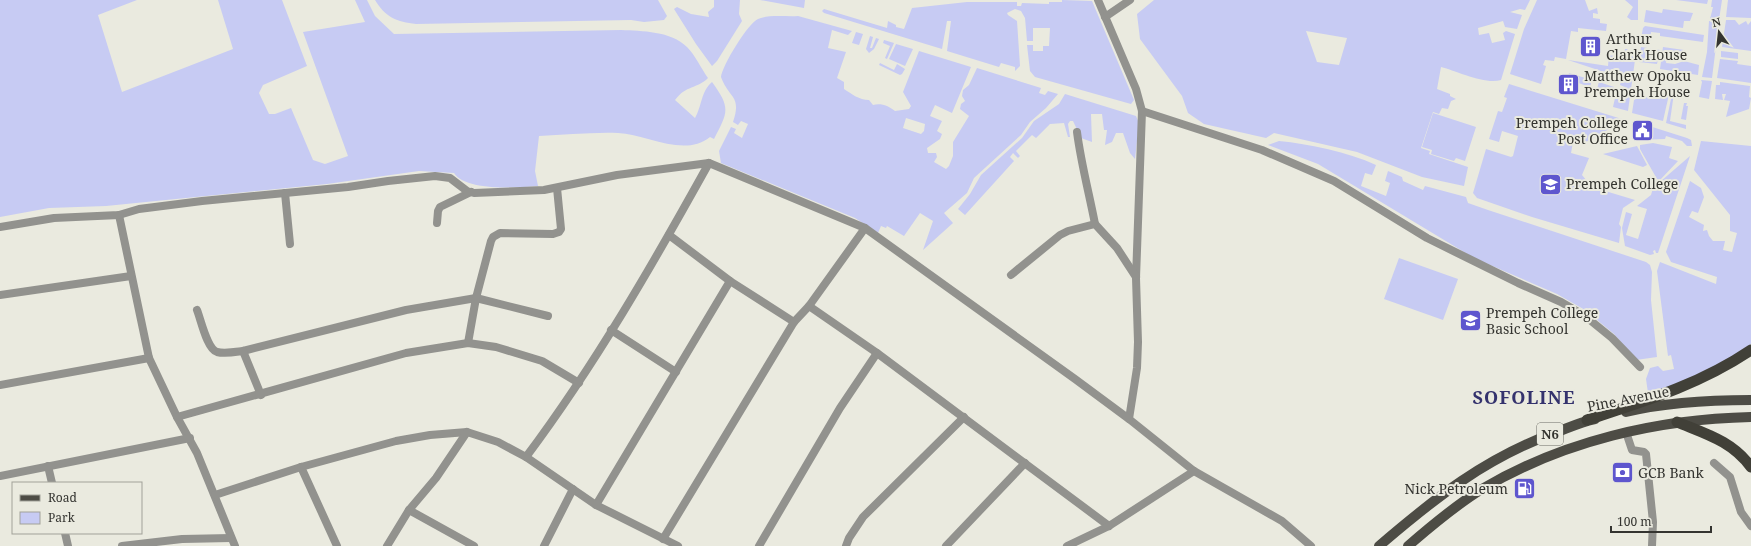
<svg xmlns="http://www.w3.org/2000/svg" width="1751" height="546" font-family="'Noto Serif',serif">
<rect width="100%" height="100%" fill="#eaeadf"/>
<g fill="#c7cbf3" fill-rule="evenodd">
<path d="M0,0h137l-39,15 24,77 111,-43 -15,-49h64l25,66 -44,19 -4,8 10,21h6l16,-6 22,52 12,4 23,-8 -45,-124 62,-10 -10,-22h12l8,16 19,18 227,-4c21,1 50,1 66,17 8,8 14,21 21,31 -11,11 -22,7 -33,22l20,18c7,-12 6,-27 17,-36 19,26 16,30 2,57l-4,-2c-26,21 -64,-3 -92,-4 -26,-1 -53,2 -79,3l-4,35 3,15c-20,2 -73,5 -84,-13l-35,-2 -92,13 -221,22 -57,2 -49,9z"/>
<path d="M375,0h283l9,16 -3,4 -20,2 -13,-2 -215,4c-19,-2 -31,-7 -41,-24z"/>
<polygon points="714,0 740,0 739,14 742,21 717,61 712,66 696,44 674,9 677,7 691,14 709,17 708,12 714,7"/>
<polygon points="760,0 805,0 804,8"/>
<polygon points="1062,0 1092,1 1134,100 1131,104 1035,77 1030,71 1027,45 1033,45 1033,51 1043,51 1043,46 1049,46 1050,28 1033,28 1033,41 1027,41 1025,18 1021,11 1015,9 1007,13 1008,15 1017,21 1020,66 1015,71 1015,67 1001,63 999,67 947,51 951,21 947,21 942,49 824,13 822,11 824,9 887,28 888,21 896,25 896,27 904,29 912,8 967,2 1017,2 1017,6 1021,6 1022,3 1049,4 1049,2 1062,2"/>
<path d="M1154,0h376l-5,10 -5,-1 -10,3 12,3 -5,14 -12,-2 -2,-6 -25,7 1,7 10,-2 3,10 13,-3 -2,-7 3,-2 9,3 -14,46c-16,5 -44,-9 -60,-13l-4,22 13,5v2l6,3 -5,2 -3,8 -6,-1 -3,6 -6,-2 -12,36 9,3 -1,3 39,13 -4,19 -42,-9 -65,-25 -83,-19 -8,5 -62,-14 -16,-11 -6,-17 -42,-57 -3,-25zM1306,31l41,7 -8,27 -22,-3z"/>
<polygon points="1537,0 1585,0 1589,11 1597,8 1598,14 1593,13 1593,18 1600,19 1600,23 1607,24 1606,31 1578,28 1578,32 1571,31 1566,59 1555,57 1554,61 1545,60 1543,65 1546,66 1541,84 1510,74 1524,29"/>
<polygon points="1625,0 1638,0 1638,20 1631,20 1627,17 1633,7"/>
<polygon points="1676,0 1708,0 1707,4"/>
<polygon points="1712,0 1722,0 1719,20 1710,19 1713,7 1711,7"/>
<polygon points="1728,0 1751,0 1751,18 1726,17"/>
<polygon points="1663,9 1693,13 1690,21 1684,21 1683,28 1644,22 1646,10 1662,13"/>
<path d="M798,16l54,15 -4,4 -16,-5 -4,18 18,4 -9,26 7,4v7c8,5 15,11 25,11l4,5c9,-2 15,1 22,6l14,-2 2,-3 -8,-14 16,-41 52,16 -19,46 -17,-8 -5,11 12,5 -5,10 5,3 -2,5 -13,9 1,5h8l1,4 -3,5 12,7 3,-3 4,-10v-14l16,-26 -9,-7 1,-5 4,-3 -3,-5 1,-6 6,-5 8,-17 64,20 -2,5 6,2 3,-4 10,3 -12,14 -16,14 -9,13 -47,43 -7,15 -23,20 9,10 -30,27 10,-29 -13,-8 -16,23 -17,-10 -1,2 -5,-2 -3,7 -23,-15 -134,-55 -2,-12 12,-24 5,2 -2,4 8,5 6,-14 -7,-3 -3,4 -5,-3c9,-27 -4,-23 -12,-45 1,-11 27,-54 37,-58 12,-5 28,-2 40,-3zM906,118l19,6 -1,7 -3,3 -18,-6z"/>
<polygon points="1726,20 1735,20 1739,25 1746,21 1748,25 1751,21 1751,51 1722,47"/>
<polygon points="1709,21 1719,22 1712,78 1702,77 1707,52"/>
<polygon points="1645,26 1704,35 1703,42 1660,36 1660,33 1651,32 1650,41 1641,39 1643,28"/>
<polygon points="856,32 863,34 859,45 852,43"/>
<polygon points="870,36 873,37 870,48 872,48 876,38 879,39 874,49 869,53 866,49"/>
<polygon points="884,40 894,43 887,59 885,58 890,46 883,43"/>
<polygon points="896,44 913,49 905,66 889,59"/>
<polygon points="1614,47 1618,48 1617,56 1624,57 1625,49 1627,49 1635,60 1628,111 1613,107 1615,98 1621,100 1625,87 1620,85 1622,78 1568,60 1608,66 1609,55 1614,56"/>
<polygon points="1641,47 1660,50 1657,64 1639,62"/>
<polygon points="1663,47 1684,50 1683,53 1668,51 1666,63 1675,64 1684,61 1699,65 1698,75 1660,69"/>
<polygon points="1721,51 1738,53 1738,59 1721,57"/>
<polygon points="1720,59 1738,61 1737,64 1751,66 1751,83 1717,78"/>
<polygon points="880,63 894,70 897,64 905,69 902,74 900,75 879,65"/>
<polygon points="1569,73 1592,80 1590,87 1567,79"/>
<polygon points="1701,80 1712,81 1709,99 1699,97 1702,82"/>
<polygon points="1599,82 1614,87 1611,94 1597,89"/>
<polygon points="1720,82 1750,86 1749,97 1751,98 1749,109 1726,117 1730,101 1724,100 1726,94 1722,94 1723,100 1715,99 1716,85 1720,85"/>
<polygon points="1509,84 1625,120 1586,142 1573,142 1571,153 1589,158 1582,175 1592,187 1635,200 1623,208 1619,224 1621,227 1619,243 1532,217 1477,198 1473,193 1486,149 1511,157 1513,156 1518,136 1502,131 1499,142 1489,139 1498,111 1502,112 1507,98 1504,97"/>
<polygon points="1667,89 1670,90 1663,121 1632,113 1634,100 1640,97 1655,98"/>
<polygon points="1674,93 1670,121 1686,125 1686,129 1666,123 1672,94"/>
<polygon points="1065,94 1136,116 1139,123 1135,159 1130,153 1123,133 1116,133 1112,142 1105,145 1107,130 1104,130 1102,114 1091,114 1092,142 1081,138 1073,121 1070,121 1068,124 1070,137 1068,137 1064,123 1050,124 1036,138 1032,135 1016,151 1020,156 1018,158 1013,153 1010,157 1014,161 965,215 958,209 970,194 981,175 1022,138 1034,121 1059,104"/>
<polygon points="1684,103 1687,103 1686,106 1688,106 1686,120 1681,119"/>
<polygon points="1433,113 1476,127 1465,161 1456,158 1454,161 1431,154 1432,150 1422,147"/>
<polygon points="1646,125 1687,138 1691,140 1692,146 1687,146 1682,141 1666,136 1665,139 1638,140 1637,134 1650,137 1652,130 1645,128"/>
<path d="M1279,141c30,3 69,11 97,24l-4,10 -7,-2 -4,13 25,10 4,-13 -5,-2 3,-10 14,6 1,4 20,9 2,-4 41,11 2,6 20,7 158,52 4,3 2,7 -1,28 6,57 -21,3 -22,-26 -29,-24 -28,-16 -83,-36 -156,-94 -50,-19z"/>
<polygon points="1701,141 1751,146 1751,344 1715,368 1676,385 1648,393 1646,379 1650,368 1658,366 1663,371 1674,369 1671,355 1668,356 1657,271 1660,262 1716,284 1717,277 1671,262 1666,252 1690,181 1701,188 1704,197 1698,213 1692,211 1689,217 1704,225 1703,231 1707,230 1709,236 1713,241 1725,241 1723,250 1732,252 1737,233 1730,231 1730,215 1694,170"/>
<polygon points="1653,143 1672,147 1669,158 1678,161 1660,180 1657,179 1640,149 1640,145"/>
<polygon points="1637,146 1647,165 1643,167 1603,154"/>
<polygon points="1690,156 1658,253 1656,253 1655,250 1653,251 1654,254 1650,255 1625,246 1622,228 1626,212 1632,214 1626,235 1638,239 1647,209 1637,206 1651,195 1653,188"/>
<polygon points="1399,258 1458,279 1443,320 1384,299"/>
</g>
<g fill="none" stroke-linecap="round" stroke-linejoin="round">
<g stroke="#92928e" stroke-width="8">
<polyline points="1098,0 1136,89 1142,111 1136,278 1138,342 1137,368 1129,419 1194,471 1282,521 1311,546"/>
<polyline points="1105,17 1130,0"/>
<polyline points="1142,111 1262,150 1334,181 1427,238 1518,283 1561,302 1585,316 1612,338 1640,367"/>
<path d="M1077,132c4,31 12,61 18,92"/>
<polyline points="285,193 290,244"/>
<polyline points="119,215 149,358 177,417 197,453 235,546"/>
<polyline points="437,223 438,211 440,207 471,192"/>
<polyline points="0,227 54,218 119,215 139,209 202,201 348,187 388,181 435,176 450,178 467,191 474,193 544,190 617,175 709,163 865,228 1075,379 1129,419"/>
<polyline points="669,235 730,281 794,322"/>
<polyline points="1011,275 1060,235 1068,231 1095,224 1117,248 1136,277"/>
<polyline points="0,295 131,276"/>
<polyline points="809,306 877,353 1109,526"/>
<path d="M197,310c4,10 10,39 20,42 8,2 18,0 26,-1l163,-41 70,-12 72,18"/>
<polyline points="611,330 676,372"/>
<polyline points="468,343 476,298 491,241 493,237 500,233 553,234 559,232 561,229 557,188"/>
<polyline points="243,351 261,395"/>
<polyline points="0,385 149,358"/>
<polyline points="177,417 406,353 468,343 496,347 542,361 579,383"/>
<polyline points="1626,432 1632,450 1644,452 1646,454 1653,522 1652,546"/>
<path d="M526,457c69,-92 127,-193 183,-294"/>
<polyline points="1714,463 1730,477 1741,512 1751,526"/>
<polyline points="48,466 52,483"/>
<polyline points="301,467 337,546"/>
<polyline points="0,476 190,438"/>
<polyline points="215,495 301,467 396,441 430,435 467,432 498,442 526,457 596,505 678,546"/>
<polyline points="596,505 730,281"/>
<polyline points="409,510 474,546"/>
<polyline points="65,533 68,546"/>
<polyline points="663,539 794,322 809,306 865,228"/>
<polyline points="122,546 182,539 231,538"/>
<polyline points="387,546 409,510 436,478 467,432"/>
<polyline points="544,546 573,489"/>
<polyline points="759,546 840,408 877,353"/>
<polyline points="846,546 849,538 863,517 964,417"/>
<polyline points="946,546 1025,463"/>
<polyline points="1067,546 1109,526 1194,471"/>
</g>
<g stroke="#4d4c45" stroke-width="10">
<path d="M1626,412c41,-10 83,-12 125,-12"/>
<path d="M1379,546c56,-48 105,-87 175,-113 14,-5 27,-11 41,-14"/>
<path d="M1408,546c23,-20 48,-41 74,-57 81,-48 176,-70 269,-72"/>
</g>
<g stroke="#414038" stroke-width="11">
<path d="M1587,420c58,-19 114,-36 164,-70"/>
<path d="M1677,422c29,12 55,19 74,45"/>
</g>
</g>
<defs>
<symbol id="building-square" viewBox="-11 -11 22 22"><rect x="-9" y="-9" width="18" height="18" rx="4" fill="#5e56ce" stroke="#eaeadf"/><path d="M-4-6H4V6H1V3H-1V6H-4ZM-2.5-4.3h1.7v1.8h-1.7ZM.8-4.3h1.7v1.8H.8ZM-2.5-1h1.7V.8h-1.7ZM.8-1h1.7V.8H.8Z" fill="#fff"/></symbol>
<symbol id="civic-square" viewBox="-11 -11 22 22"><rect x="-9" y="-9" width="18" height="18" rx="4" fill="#5e56ce" stroke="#eaeadf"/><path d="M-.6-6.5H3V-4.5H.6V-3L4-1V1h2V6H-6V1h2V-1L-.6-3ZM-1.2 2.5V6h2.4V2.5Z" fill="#fff"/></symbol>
<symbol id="school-square" viewBox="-11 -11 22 22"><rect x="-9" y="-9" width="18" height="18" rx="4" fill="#5e56ce" stroke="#eaeadf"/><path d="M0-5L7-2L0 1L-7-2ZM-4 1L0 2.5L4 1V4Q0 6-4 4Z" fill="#fff"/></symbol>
<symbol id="bank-square" viewBox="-11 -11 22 22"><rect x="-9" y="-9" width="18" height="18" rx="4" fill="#5e56ce" stroke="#eaeadf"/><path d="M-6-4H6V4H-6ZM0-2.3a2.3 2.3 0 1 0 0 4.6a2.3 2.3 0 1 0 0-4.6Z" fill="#fff"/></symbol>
<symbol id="fuel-square" viewBox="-11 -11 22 22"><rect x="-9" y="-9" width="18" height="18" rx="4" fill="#5e56ce" stroke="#eaeadf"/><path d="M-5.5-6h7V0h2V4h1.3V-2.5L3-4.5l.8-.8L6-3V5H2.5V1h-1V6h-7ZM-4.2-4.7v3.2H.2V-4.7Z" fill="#fff"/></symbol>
</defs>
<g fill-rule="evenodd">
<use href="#building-square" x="1578" y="34" width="25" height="25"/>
<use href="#building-square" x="1556" y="72" width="25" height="25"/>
<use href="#civic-square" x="1630" y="118" width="25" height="25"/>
<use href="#school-square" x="1538" y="172" width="25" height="25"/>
<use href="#school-square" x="1458" y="308" width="25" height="25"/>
<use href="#bank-square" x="1610" y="460" width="25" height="25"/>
<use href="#fuel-square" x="1512" y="476" width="25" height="25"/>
</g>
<g text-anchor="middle" stroke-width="4" stroke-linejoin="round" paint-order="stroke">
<rect fill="#eaeadf" stroke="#6b6b64" stroke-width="1" x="1537" y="423" width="26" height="22" rx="3"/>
<g font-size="13" font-weight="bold" fill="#343430">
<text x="1550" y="439">N6</text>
</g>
<g font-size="14" fill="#343430" stroke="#eaeadf" text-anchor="start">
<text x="1606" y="44">Arthur<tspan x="1606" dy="16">Clark House</tspan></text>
<text x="1584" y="81">Matthew Opoku<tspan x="1584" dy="16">Prempeh House</tspan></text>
<text x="1628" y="128" text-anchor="end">Prempeh College<tspan x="1628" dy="16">Post Office</tspan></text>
<text x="1566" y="189">Prempeh College</text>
<text x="1486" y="318">Prempeh College<tspan x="1486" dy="16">Basic School</tspan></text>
<text x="1638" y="478">GCB Bank</text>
<text x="1508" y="494" text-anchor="end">Nick Petroleum</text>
</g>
<g font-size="14" fill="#343430" stroke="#eaeadf">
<text transform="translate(1628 399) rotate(-11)" y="5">Pine Avenue</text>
</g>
<g font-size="18" font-weight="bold" letter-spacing="1" fill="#34326d" stroke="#eaeadf">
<text x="1524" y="404">SOFOLINE</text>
</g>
</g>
<rect x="12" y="482" width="130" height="52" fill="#eaeadf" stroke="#a1a199"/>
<rect x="20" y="495" width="20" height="6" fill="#4d4c45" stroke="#a1a199"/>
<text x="48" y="502" font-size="12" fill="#343430">Road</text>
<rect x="20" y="512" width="20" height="12" fill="#c7cbf3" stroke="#a1a199"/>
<text x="48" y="522" font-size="12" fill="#343430">Park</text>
<g transform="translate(1719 32) rotate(345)" stroke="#eaeadf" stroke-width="3" paint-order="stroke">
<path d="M0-3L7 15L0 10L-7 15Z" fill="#343430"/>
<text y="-6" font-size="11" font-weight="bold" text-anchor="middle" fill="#343430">N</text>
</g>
<path d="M1611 526v6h100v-6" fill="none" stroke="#343430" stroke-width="2"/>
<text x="1617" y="526" font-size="12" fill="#343430" stroke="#eaeadf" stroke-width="3" paint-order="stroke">100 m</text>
</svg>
